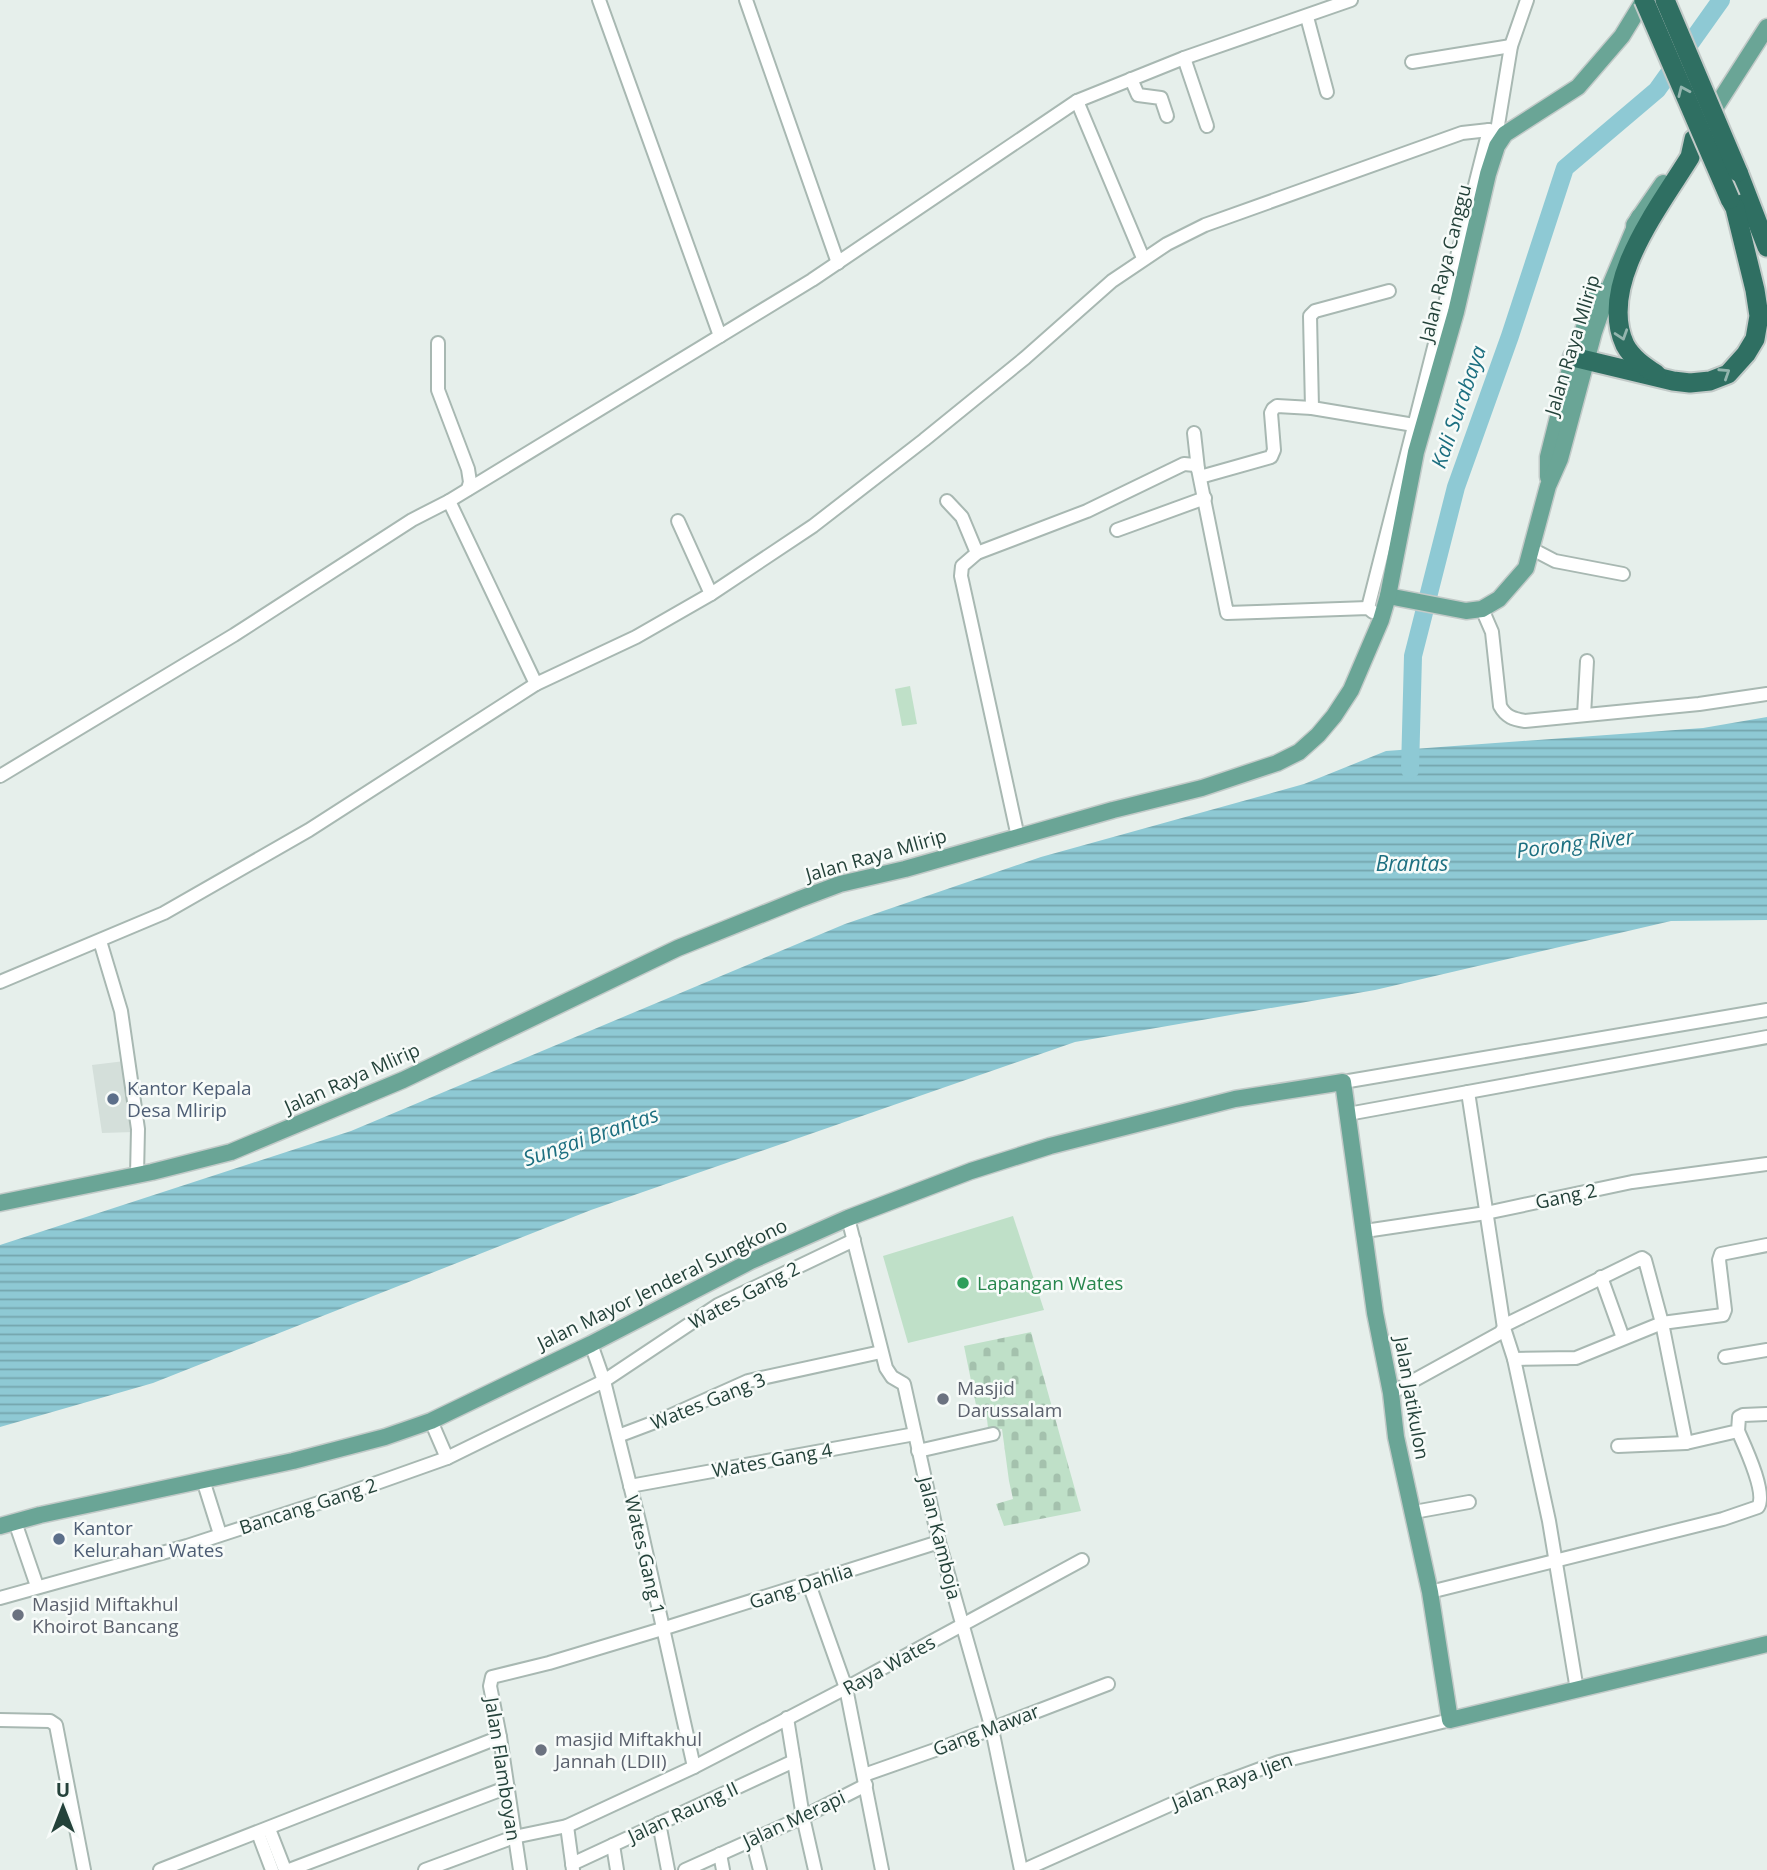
<svg xmlns="http://www.w3.org/2000/svg" width="1767" height="1870" font-family="'Open Sans',sans-serif">
<defs>
<pattern id="cemetery-stones" width="16" height="16" patternUnits="userSpaceOnUse" patternTransform="scale(1.75)"><rect width="16" height="16" fill="#bfe0c8"/><path d="M2 7V4a2 2 0 0 1 4 0v3zM10 15v-3a2 2 0 0 1 4 0v3z" fill="#a4c1ad"/></pattern>
<pattern id="water-rules" width="6" height="5" patternUnits="userSpaceOnUse" patternTransform="scale(1.75)"><rect width="6" height="5" fill="#8ec9d4"/><path d="M0 2.5h6" fill="none" stroke="#74a5ad"/></pattern>
</defs>
<rect width="100%" height="100%" fill="#e6efeb"/>
<polygon fill="#d4dfda" points="125,1061 134,1132 102,1133 92,1065"/>
<g fill="#bfe0c8">
<polygon points="910,686 917,724 902,726 895,689"/>
<polygon points="1013,1216 1044,1310 908,1343 883,1256"/>
</g>
<polygon fill="url(#cemetery-stones)" points="1031,1332 1081,1511 1004,1526 996,1504 1013,1499 1009,1481 1002,1429 988,1428 987,1419 979,1420 964,1346"/>
<polygon fill="url(#water-rules)" points="1767,717 1767,920 1671,921 1375,990 1075,1042 591,1210 153,1383 0,1427 0,1245 351,1131 845,924 1041,857 1304,784 1386,751 1703,728"/>
<g fill="none" stroke-linecap="round" stroke-linejoin="round">
<polyline stroke="#8ec9d4" stroke-width="18" points="1410,770 1413,656 1456,487 1510,336 1565,168 1657,90 1721,0"/>
<defs>
<g id="minor">
<polyline points="599,0 720,336"/>
<polyline points="746,0 838,263"/>
<polyline points="1307,17 1327,92"/>
<polyline points="1184,58 1207,126"/>
<polyline points="1412,62 1511,46"/>
<polyline points="1131,79 1138,95 1161,98 1167,116"/>
<polyline points="1497,131 1511,46 1527,0"/>
<polyline points="1143,258 1077,101 1184,58 1351,0"/>
<polyline points="438,343 438,390 468,469 470,482 468,489"/>
<polyline points="1312,408 1310,316 1315,311 1389,291"/>
<polyline points="1194,433 1198,469 1227,613 1368,608 1373,612"/>
<polyline points="1200,477 1271,457 1274,450 1271,413 1273,409 1277,406 1312,408 1414,425"/>
<polyline points="449,501 812,280 1077,101"/>
<polyline points="947,501 962,517 977,553"/>
<polyline points="678,521 711,594"/>
<polyline points="1117,530 1205,498"/>
<polyline points="1532,549 1555,561 1623,574"/>
<polyline points="1368,608 1489,130"/>
<path d="M1482,609l10,23 8,74c6,11 13,13 25,15l174,-17 68,-10"/>
<polyline points="1584,715 1587,661"/>
<polyline points="0,776 234,635 412,520 449,501 536,684"/>
<polyline points="1018,837 972,626 961,576 962,566 977,553 1087,511 1184,464 1195,465 1198,469"/>
<polyline points="100,941 121,1011 138,1129 137,1175"/>
<polyline points="0,982 164,913 309,830 536,684 636,637 711,594 813,526 924,440 1025,358 1112,281 1167,244 1205,225 1462,133 1489,130 1505,134"/>
<polyline points="1343,1082 1767,1010"/>
<polyline points="1468,1092 1504,1328 1514,1359 1549,1521 1577,1690"/>
<polyline points="1348,1114 1767,1037"/>
<polyline points="848,1218 886,1368 892,1377 904,1384 939,1542 992,1729 1021,1870"/>
<polyline points="1365,1231 1486,1213 1632,1182 1767,1164"/>
<polyline points="1601,1277 1623,1338"/>
<polyline points="1505,1325 1642,1258 1645,1260 1662,1323 1686,1443 1738,1431 1739,1417 1743,1415 1767,1414"/>
<polyline points="591,1344 604,1381 640,1525 694,1767"/>
<polyline points="1725,1357 1767,1350"/>
<polyline points="1514,1359 1576,1358 1662,1323 1723,1315 1725,1310 1719,1260 1721,1254 1767,1245"/>
<polyline points="1391,1393 1500,1333 1504,1328"/>
<polyline points="431,1421 447,1458"/>
<polyline points="618,1436 663,1419 748,1381 881,1352"/>
<polyline points="1618,1446 1686,1443"/>
<polyline points="918,1451 993,1434"/>
<polyline points="203,1480 220,1534"/>
<polyline points="630,1486 915,1434"/>
<polyline points="1414,1512 1469,1502"/>
<polyline points="15,1522 37,1586"/>
<polyline points="809,1584 846,1688 882,1870"/>
<path d="M1430,1592l293,-73 35,-12c9,-14 -13,-60 -20,-76"/>
<polyline points="0,1598 187,1546 340,1496 447,1458 604,1381 718,1305 854,1240"/>
<polyline points="787,1718 803,1817 815,1870"/>
<polyline points="0,1720 50,1721 56,1725 84,1870"/>
<polyline points="864,1775 952,1744 1108,1684"/>
<polyline points="659,1823 668,1870"/>
<polyline points="567,1826 573,1870"/>
<polyline points="269,1829 285,1870"/>
<polyline points="258,1833 272,1870"/>
<polyline points="752,1839 760,1870"/>
<polyline points="613,1845 617,1870"/>
<polyline points="720,1854 723,1870"/>
<polyline points="572,1864 794,1761"/>
<polyline points="160,1870 500,1737"/>
<polyline points="289,1870 508,1787"/>
<polyline points="425,1870 514,1837 567,1826 694,1767 846,1688 1082,1560"/>
<polyline points="520,1870 500,1737 490,1686 492,1677 549,1663 662,1629 939,1542"/>
<polyline points="685,1870 803,1817 866,1785"/>
<polyline points="1024,1870 1201,1791 1279,1762 1450,1720"/>
</g>
<g id="major">
<polyline points="1708,119 1767,27"/>
<polyline points="1634,225 1663,183"/>
<polyline points="1548,477 1548,457 1573,357 1598,290"/>
<polyline points="1388,596 1466,611 1482,609 1499,599 1526,568 1548,486 1560,459 1594,332 1610,286 1639,217"/>
<polyline points="0,1203 152,1172 231,1152 403,1080 678,948 800,899 840,884 905,869 1113,810 1202,788 1277,763 1299,752 1318,735 1334,716 1351,690 1381,620 1388,596 1416,452 1456,312 1488,174 1497,146 1505,134 1578,87 1622,36 1644,0"/>
<polyline points="0,1526 40,1515 293,1461 385,1437 431,1421 591,1344 751,1261 848,1218 971,1171 1050,1146 1235,1099 1343,1082 1375,1313 1391,1393 1396,1437 1430,1592 1450,1720 1767,1644"/>
</g>
<g id="highway">
<polyline points="1738,172 1767,247"/>
<polyline points="1573,357 1673,381 1690,383 1710,381 1728,374 1746,354 1755,339 1759,316 1755,290 1735,208 1730,199"/>
<path d="M1656,374c-12,-8 -24,-16 -31,-29 -28,-60 35,-139 65,-188l4,-18"/>
</g>
</defs>
<use href="#minor" stroke="#a8b8b2" stroke-width="16"/>
<use href="#major" stroke="#c2cac8" stroke-width="19"/>
<use href="#highway" stroke="#c2cac8" stroke-width="23"/>
<use href="#minor" stroke="#fff" stroke-width="12"/>
<use href="#major" stroke="#6aa596" stroke-width="16"/>
<use href="#highway" stroke="#2f6f62" stroke-width="19"/>
<defs>
<g id="highway-bridge">
<polyline points="1644,0 1730,199"/>
<polyline points="1665,0 1738,172"/>
</g>
</defs>
<use href="#highway-bridge" stroke="#c2cac8" stroke-width="23" stroke-linecap="butt"/>
<use href="#highway-bridge" stroke="#2f6f62" stroke-width="19"/>
</g>
<defs><path id="oneway-chevron" d="M-2-3.5L2.5 0L-2 3.5" fill="none" stroke-width="1.6" stroke-linecap="round" stroke-linejoin="round" transform="scale(1.75)"/></defs>
<g stroke="#93b5ae">
<use href="#oneway-chevron" transform="translate(1683 91) rotate(-114)"/>
<use href="#oneway-chevron" transform="translate(1622 335) rotate(72)"/>
<use href="#oneway-chevron" transform="translate(1725 373) rotate(-33)"/>
</g>
<g fill="#5c6f8a" stroke="#f7fbf9" stroke-width="2.5">
<circle cx="113" cy="1099" r="7"/>
<circle cx="59" cy="1539" r="7"/>
</g>
<circle fill="#2e9e5b" stroke="#f7fbf9" stroke-width="2.5" cx="963" cy="1283" r="7"/>
<g fill="#6b7280" stroke="#f7fbf9" stroke-width="2.5">
<circle cx="943" cy="1399" r="7"/>
<circle cx="18" cy="1615" r="7"/>
<circle cx="541" cy="1750" r="7"/>
</g>
<g text-anchor="middle" stroke-width="5" stroke-linejoin="round" paint-order="stroke">
<g font-size="19" fill="#24423a" stroke="#f7fbf9">
<text transform="translate(1445 263) rotate(-76)" y="7">Jalan Raya Canggu</text>
<text transform="translate(1572 345) rotate(-73)" y="7">Jalan Raya Mlirip</text>
<text transform="translate(876 855) rotate(-16)" y="7">Jalan Raya Mlirip</text>
<text transform="translate(352 1078) rotate(-24)" y="7">Jalan Raya Mlirip</text>
<text transform="translate(1566 1196) rotate(-12)" y="7">Gang 2</text>
<text transform="translate(662 1284) rotate(-26)" y="7">Jalan Mayor Jenderal Sungkono</text>
<text transform="translate(744 1295) rotate(-28)" y="7">Wates Gang 2</text>
<text transform="translate(1412 1398) rotate(80)" y="7">Jalan Jatikulon</text>
<text transform="translate(708 1401) rotate(-22)" y="7">Wates Gang 3</text>
<text transform="translate(772 1460) rotate(-10)" y="7">Wates Gang 4</text>
<text transform="translate(308 1506) rotate(-18)" y="7">Bancang Gang 2</text>
<text transform="translate(940 1538) rotate(76)" y="7">Jalan Kamboja</text>
<text transform="translate(645 1555) rotate(77)" y="7">Wates Gang 1</text>
<text transform="translate(801 1586) rotate(-18)" y="7">Gang Dahlia</text>
<text transform="translate(889 1665) rotate(-29)" y="7">Raya Wates</text>
<text transform="translate(986 1730) rotate(-21)" y="7">Gang Mawar</text>
<text transform="translate(503 1769) rotate(81)" y="7">Jalan Flamboyan</text>
<text transform="translate(1232 1781) rotate(-21)" y="7">Jalan Raya Ijen</text>
<text transform="translate(683 1812) rotate(-25)" y="7">Jalan Raung II</text>
<text transform="translate(794 1819) rotate(-25)" y="7">Jalan Merapi</text>
</g>
<g font-size="19" fill="#4e5e75" stroke="#f7fbf9" text-anchor="start">
<text x="127" y="1095">Kantor Kepala<tspan x="127" dy="22">Desa Mlirip</tspan></text>
<text x="73" y="1535">Kantor<tspan x="73" dy="22">Kelurahan Wates</tspan></text>
</g>
<g font-size="19" fill="#27864d" stroke="#f7fbf9" text-anchor="start">
<text x="977" y="1290">Lapangan Wates</text>
</g>
<g font-size="19" fill="#5b616d" stroke="#f7fbf9" text-anchor="start">
<text x="957" y="1395">Masjid<tspan x="957" dy="22">Darussalam</tspan></text>
<text x="32" y="1611">Masjid Miftakhul<tspan x="32" dy="22">Khoirot Bancang</tspan></text>
<text x="555" y="1746">masjid Miftakhul<tspan x="555" dy="22">Jannah (LDII)</tspan></text>
</g>
<g font-size="21" font-style="italic" fill="#1c6f80" stroke="#f7fbf9">
<text transform="translate(1459 407) rotate(-71)" y="7">Kali Surabaya</text>
<text transform="translate(1575 844) rotate(-7)" y="7">Porong River</text>
<text x="1412" y="871">Brantas</text>
<text transform="translate(591 1137) rotate(-19)" y="7">Sungai Brantas</text>
</g>
</g>
<g transform="translate(63 1807)" stroke="#f7fbf9" stroke-width="5" paint-order="stroke">
<path d="M0-5L12 26L0 18L-12 26Z" fill="#24423a"/>
<text y="-10" font-size="19" font-weight="bold" text-anchor="middle" fill="#24423a">U</text>
</g>
</svg>
